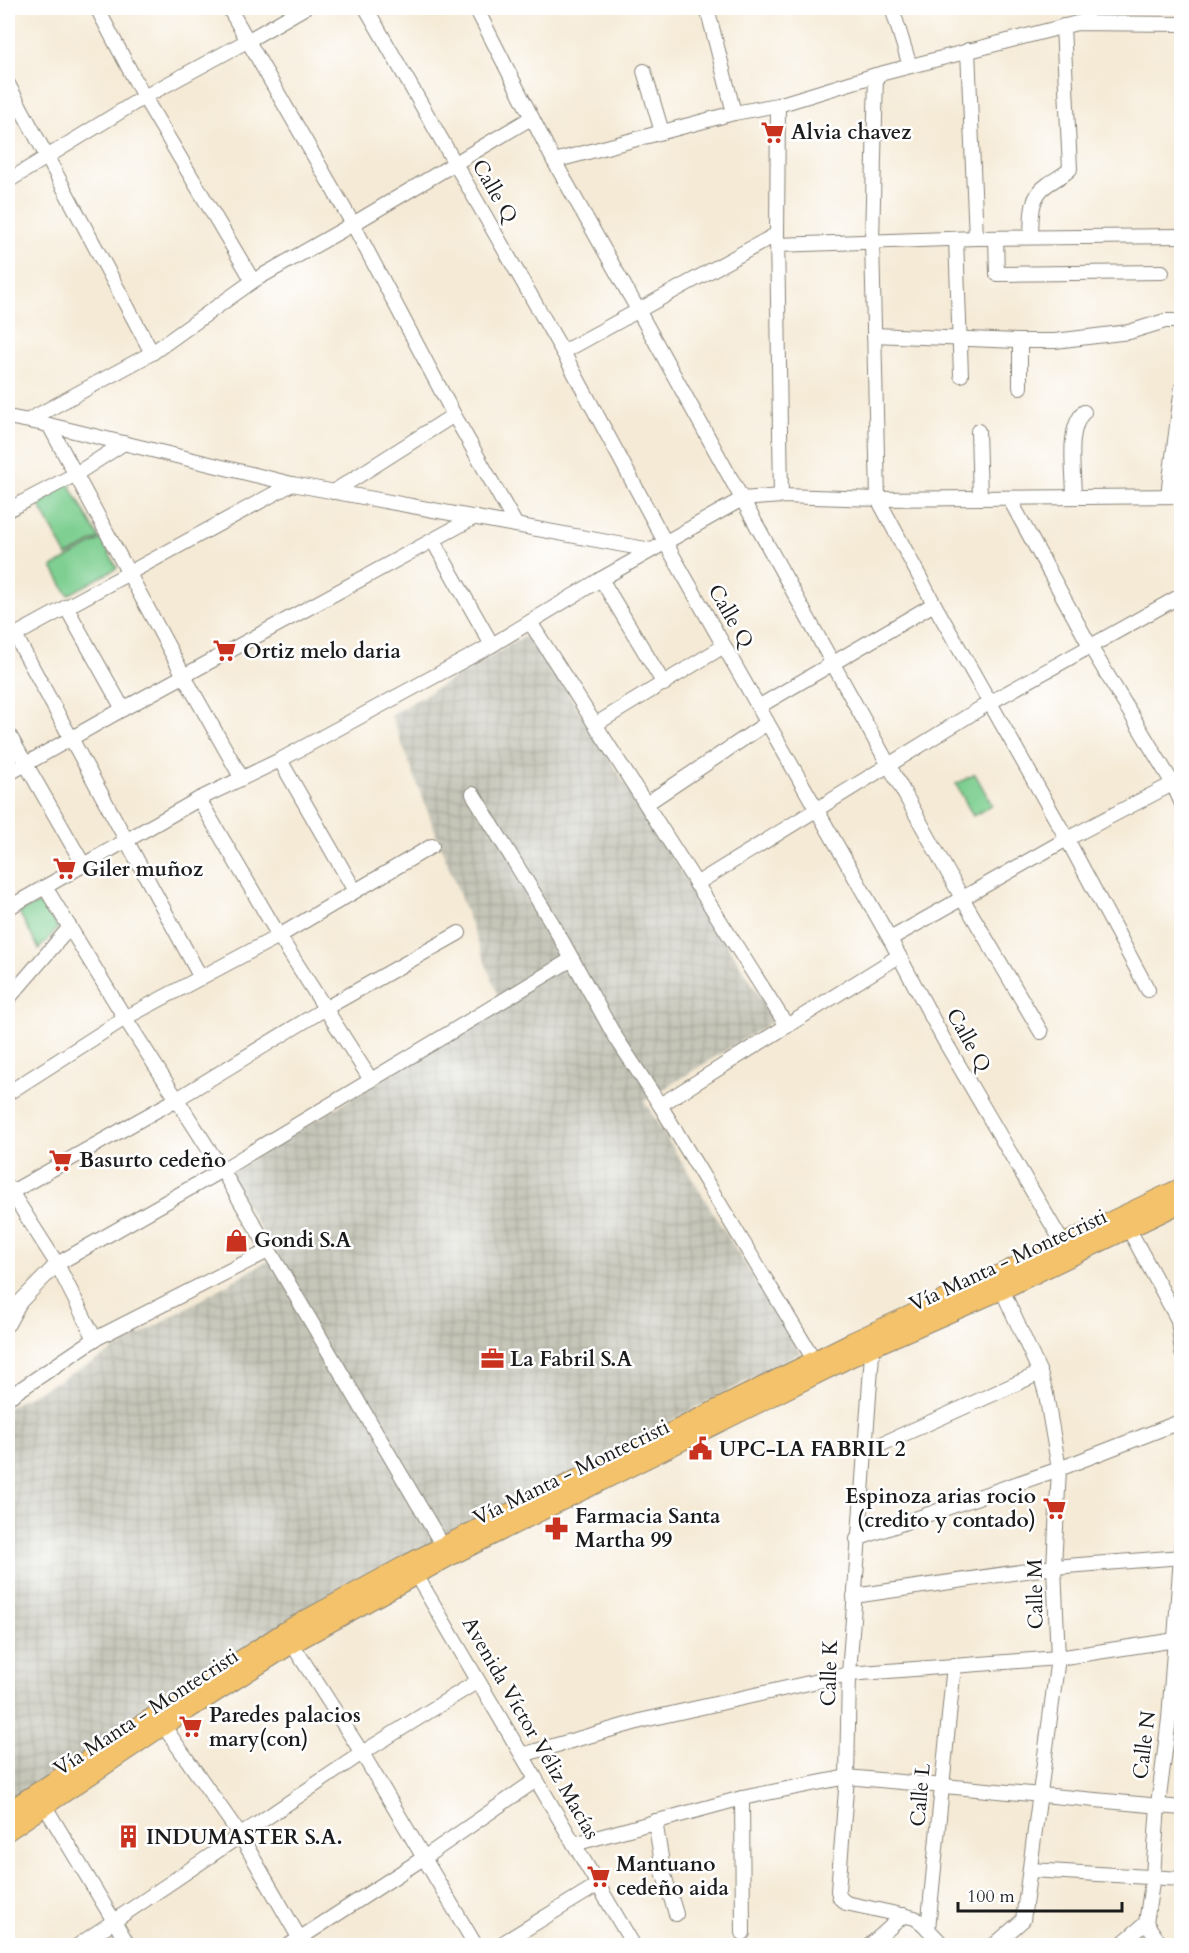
<svg xmlns="http://www.w3.org/2000/svg" width="1189" height="1953" font-family="Cardo,serif">
<defs>
<pattern id="industrial-grid" width="8" height="8" patternUnits="userSpaceOnUse" patternTransform="scale(1.5)"><rect width="8" height="8" fill="#c5c5b8"/><path d="M0 4h8M4 0v8" fill="none" stroke="#a9a99e"/></pattern>
</defs>
<rect width="100%" height="100%" fill="#fff"/>
<filter id="ink" filterUnits="userSpaceOnUse"><feTurbulence type="fractalNoise" baseFrequency=".0167" numOctaves="2"/><feDisplacementMap in="SourceGraphic" scale="12" xChannelSelector="R" yChannelSelector="G"/><feConvolveMatrix kernelMatrix="1 2 1 2 8 2 1 2 1" color-interpolation-filters="sRGB"/></filter>
<filter id="wash" filterUnits="userSpaceOnUse"><feTurbulence type="fractalNoise" baseFrequency=".008" numOctaves="4" result="noise"/><feDisplacementMap in="SourceGraphic" scale="24" xChannelSelector="R" yChannelSelector="G"/><feGaussianBlur stdDeviation="1.35" result="paint"/><feColorMatrix in="noise" values="0 0 0 0 0 0 0 0 0 0 0 0 0 0 0 0 0 1.4 0 .05"/><feComposite in="paint" operator="in"/></filter>
<g filter="url(#wash)">
<rect width="100%" height="100%" fill="#f5ead6"/>
<polygon fill="url(#industrial-grid)" points="530,633 775,1020 644,1101 800,1353 431,1547 8,1802 8,1407 97,1360 276,1256 228,1174 502,1006 391,715"/>
<g fill="#7ecf91" stroke="#4d7656" stroke-width="1.5">
<polygon points="68,482 99,538 67,556 36,499"/>
<polygon points="101,539 117,568 68,595 52,567"/>
<polygon points="975,774 992,805 973,816 956,784"/>
<polygon points="38,904 45,906 58,928 39,949 19,912"/>
</g>
</g>
<g filter="url(#ink)">
<g fill="none" stroke-linecap="round" stroke-linejoin="round">
<defs>
<g id="minor">
<polyline points="97,8 144,97 253,281"/>
<polyline points="229,8 353,224 454,415 516,525"/>
<polyline points="366,8 563,352 665,542 890,939 944,1040 1068,1252"/>
<polyline points="476,8 554,161 638,310 962,898 1041,1032"/>
<polyline points="707,8 734,113"/>
<polyline points="892,8 910,66"/>
<polyline points="1085,8 1087,23"/>
<polyline points="968,50 976,238"/>
<polyline points="644,71 662,132"/>
<polyline points="876,75 872,241 878,499 934,604 1067,839 1148,990"/>
<polyline points="8,84 152,353"/>
<polyline points="778,105 777,234 781,496"/>
<polyline points="554,161 734,113 778,105 876,75 1077,23 1182,24"/>
<polyline points="8,181 144,97 247,41 304,8"/>
<path d="M1031,237c1,-19 -2,-40 16,-52 8,-6 16,-9 23,-16l-7,-143"/>
<polyline points="996,238 997,274 1162,272"/>
<polyline points="956,239 961,375"/>
<polyline points="777,245 976,238 1182,236"/>
<polyline points="874,335 1017,341 1055,341 1129,332 1165,321 1182,321"/>
<polyline points="1020,341 1020,387"/>
<polyline points="563,352 777,234"/>
<polyline points="8,417 49,425 292,484 651,550"/>
<polyline points="29,420 152,353 253,281 353,224 531,118"/>
<polyline points="49,425 184,676 241,777"/>
<polyline points="978,431 980,498"/>
<polyline points="333,492 454,415"/>
<polyline points="1168,495 1182,387"/>
<path d="M1074,497c0,-25 -8,-68 10,-85"/>
<polyline points="1009,498 1090,646 1173,784 1182,804"/>
<polyline points="8,510 76,474 124,443"/>
<polyline points="433,541 492,645"/>
<polyline points="601,579 664,684"/>
<polyline points="66,607 123,709"/>
<polyline points="530,622 787,1026"/>
<polyline points="15,635 201,978"/>
<polyline points="8,639 292,484"/>
<polyline points="758,707 934,604"/>
<polyline points="596,724 724,646"/>
<polyline points="8,733 83,864"/>
<polyline points="280,760 355,891"/>
<polyline points="8,774 123,709 475,517"/>
<polyline points="473,794 552,923 613,1033 660,1105 819,1368"/>
<polyline points="199,799 279,936 371,1080"/>
<polyline points="646,804 767,723"/>
<polyline points="696,884 989,703 1182,595"/>
<polyline points="45,887 125,1018 222,1170 447,1553"/>
<polyline points="8,908 199,799 280,760 492,645 601,579 742,499 781,496 878,499 1182,496"/>
<polyline points="890,939 1067,839 1182,779"/>
<polyline points="8,999 70,927"/>
<polyline points="8,1093 125,1018 279,936 432,846"/>
<polyline points="660,1105 899,956"/>
<polyline points="8,1187 57,1264 95,1339 12,1395 8,1396"/>
<polyline points="8,1194 177,1099 326,1008 459,933"/>
<polyline points="1125,1222 1178,1320 1182,1353"/>
<polyline points="8,1324 20,1302 57,1264 222,1170 572,959"/>
<polyline points="95,1339 268,1251"/>
<polyline points="873,1340 849,1674 847,1777 838,1891 840,1898 846,1903 915,1918 923,1924 944,1946"/>
<polyline points="864,1452 1040,1373"/>
<polyline points="857,1539 1059,1469 1182,1421"/>
<polyline points="412,1568 634,1946"/>
<polyline points="854,1596 1054,1567 1182,1557"/>
<polyline points="287,1636 362,1753 476,1946"/>
<polyline points="158,1718 240,1835 304,1946"/>
<polyline points="522,1755 644,1720 849,1674 1058,1658 1182,1639"/>
<polyline points="40,1798 129,1946"/>
<polyline points="742,1798 743,1933"/>
<polyline points="655,1821 664,1875 676,1914"/>
<polyline points="574,1844 742,1798 847,1777 1182,1808"/>
<polyline points="1031,1870 1182,1879"/>
<polyline points="928,1929 954,1665"/>
<polyline points="77,1946 362,1753 478,1681"/>
<polyline points="288,1946 425,1857 536,1780"/>
<polyline points="498,1946 599,1884"/>
<polyline points="869,1946 904,1915"/>
<polyline points="993,1946 1023,1920 1058,1658 1054,1567 1059,1469 1046,1394 1040,1373 999,1283"/>
<polyline points="1119,1946 1146,1923"/>
<polyline points="1162,1946 1146,1923 1153,1876 1158,1805 1169,1719 1182,1543"/>
</g>
<g id="major">
<polyline points="8,1811 285,1631 409,1563 851,1342 995,1276 1182,1187"/>
<polyline points="8,1831 163,1726 292,1644 449,1557 872,1347 1002,1290 1182,1203"/>
</g>
</defs>
<use href="#minor" stroke="#888379" stroke-width="16"/>
<use href="#major" stroke="#888379" stroke-width="20"/>
<use href="#minor" stroke="#fff" stroke-width="14"/>
<use href="#major" stroke="#f3c26a" stroke-width="18"/>
</g>
</g>
<defs>
<symbol id="supermarket-bare" viewBox="-9 -9 18 18"><path d="M-6-5.5h2.5l.6 2H6L4.5 2H-2.5L-4.4-4H-6ZM-1.5 3.2a1.3 1.3 0 1 0 .1 0ZM3 3.2a1.3 1.3 0 1 0 .1 0Z" fill="#c8321e" stroke="#fff" stroke-width="2.5" paint-order="stroke"/></symbol>
<symbol id="shop-bare" viewBox="-9 -9 18 18"><path d="M-5-2.5h2.3a2.7 3.5 0 0 1 5.4 0H5L5.5 6h-11ZM-1.5-2.5h3a1.5 2.3 0 0 0-3 0Z" fill="#c8321e" stroke="#fff" stroke-width="2.5" paint-order="stroke"/></symbol>
<symbol id="office-bare" viewBox="-9 -9 18 18"><path d="M-6-3h4V-5.5h4V-3h4V5H-6ZM-1-4.5V-3h2v-1.5ZM-6 0V1H6V0Z" fill="#c8321e" stroke="#fff" stroke-width="2.5" paint-order="stroke"/></symbol>
<symbol id="civic-bare" viewBox="-9 -9 18 18"><path d="M-.6-6.5H3V-4.5H.6V-3L4-1V1h2V6H-6V1h2V-1L-.6-3ZM-1.2 2.5V6h2.4V2.5Z" fill="#c8321e" stroke="#fff" stroke-width="2.5" paint-order="stroke"/></symbol>
<symbol id="pharmacy-bare" viewBox="-9 -9 18 18"><path d="M-2-6h4v4h4v4h-4v4h-4v-4h-4v-4h4Z" fill="#c8321e" stroke="#fff" stroke-width="2.5" paint-order="stroke"/></symbol>
<symbol id="building-bare" viewBox="-9 -9 18 18"><path d="M-4-6H4V6H1V3H-1V6H-4ZM-2.5-4.3h1.7v1.8h-1.7ZM.8-4.3h1.7v1.8H.8ZM-2.5-1h1.7V.8h-1.7ZM.8-1h1.7V.8H.8Z" fill="#c8321e" stroke="#fff" stroke-width="2.5" paint-order="stroke"/></symbol>
</defs>
<g fill-rule="evenodd">
<use href="#supermarket-bare" x="756" y="116" width="33" height="33"/>
<use href="#supermarket-bare" x="208" y="634" width="33" height="33"/>
<use href="#supermarket-bare" x="48" y="852" width="33" height="33"/>
<use href="#supermarket-bare" x="44" y="1144" width="33" height="33"/>
<use href="#shop-bare" x="220" y="1224" width="33" height="33"/>
<use href="#office-bare" x="476" y="1342" width="33" height="33"/>
<use href="#civic-bare" x="684" y="1432" width="33" height="33"/>
<use href="#supermarket-bare" x="1038" y="1492" width="33" height="33"/>
<use href="#pharmacy-bare" x="540" y="1512" width="33" height="33"/>
<use href="#supermarket-bare" x="174" y="1710" width="33" height="33"/>
<use href="#building-bare" x="112" y="1820" width="33" height="33"/>
<use href="#supermarket-bare" x="582" y="1860" width="33" height="33"/>
</g>
<g text-anchor="middle" stroke-width="5" stroke-linejoin="round" paint-order="stroke">
<g font-size="21" font-weight="bold" fill="#1c1c1c" stroke="#fff" text-anchor="start">
<text x="791" y="139">Alvia chavez</text>
<text x="243" y="658">Ortiz melo daria</text>
<text x="82" y="876">Giler muñoz</text>
<text x="79" y="1167">Basurto cedeño</text>
<text x="254" y="1247">Gondi S.A</text>
<text x="510" y="1366">La Fabril S.A</text>
<text x="719" y="1456">UPC-LA FABRIL 2</text>
<text x="1036" y="1503" text-anchor="end">Espinoza arias rocio<tspan x="1036" dy="24">(credito y contado)</tspan></text>
<text x="575" y="1523">Farmacia Santa<tspan x="575" dy="24">Martha 99</tspan></text>
<text x="209" y="1722">Paredes palacios<tspan x="209" dy="24">mary(con)</tspan></text>
<text x="146" y="1844">INDUMASTER S.A.</text>
<text x="616" y="1871">Mantuano<tspan x="616" dy="24">cedeño aida</tspan></text>
</g>
<g font-size="21" fill="#1c1c1c" stroke="#fff">
<text transform="translate(495 191) rotate(60)" y="7">Calle Q</text>
<text transform="translate(731 616) rotate(60)" y="7">Calle Q</text>
<text transform="translate(969 1040) rotate(61)" y="7">Calle Q</text>
<text transform="translate(1008 1260) rotate(-25)" y="7">Vía Manta - Montecristi</text>
<text transform="translate(571 1472) rotate(-26)" y="7">Vía Manta - Montecristi</text>
<text transform="translate(1035 1594) rotate(-91)" y="7">Calle M</text>
<text transform="translate(829 1673) rotate(-88)" y="7">Calle K</text>
<text transform="translate(146 1712) rotate(-33)" y="7">Vía Manta - Montecristi</text>
<text transform="translate(531 1728) rotate(60)" y="7">Avenida Víctor Véliz Macías</text>
<text transform="translate(1144 1745) rotate(-83)" y="7">Calle N</text>
<text transform="translate(920 1795) rotate(-85)" y="7">Calle L</text>
</g>
</g>
<rect width="1189" height="1953" fill="none" stroke="#fff" stroke-width="30"/>
<path d="M958 1902v9h164v-9" fill="none" stroke="#1c1c1c" stroke-width="3"/>
<text x="967" y="1902" font-size="18" fill="#1c1c1c" stroke="#ffffff" stroke-width="4.5" paint-order="stroke">100 m</text>
</svg>
